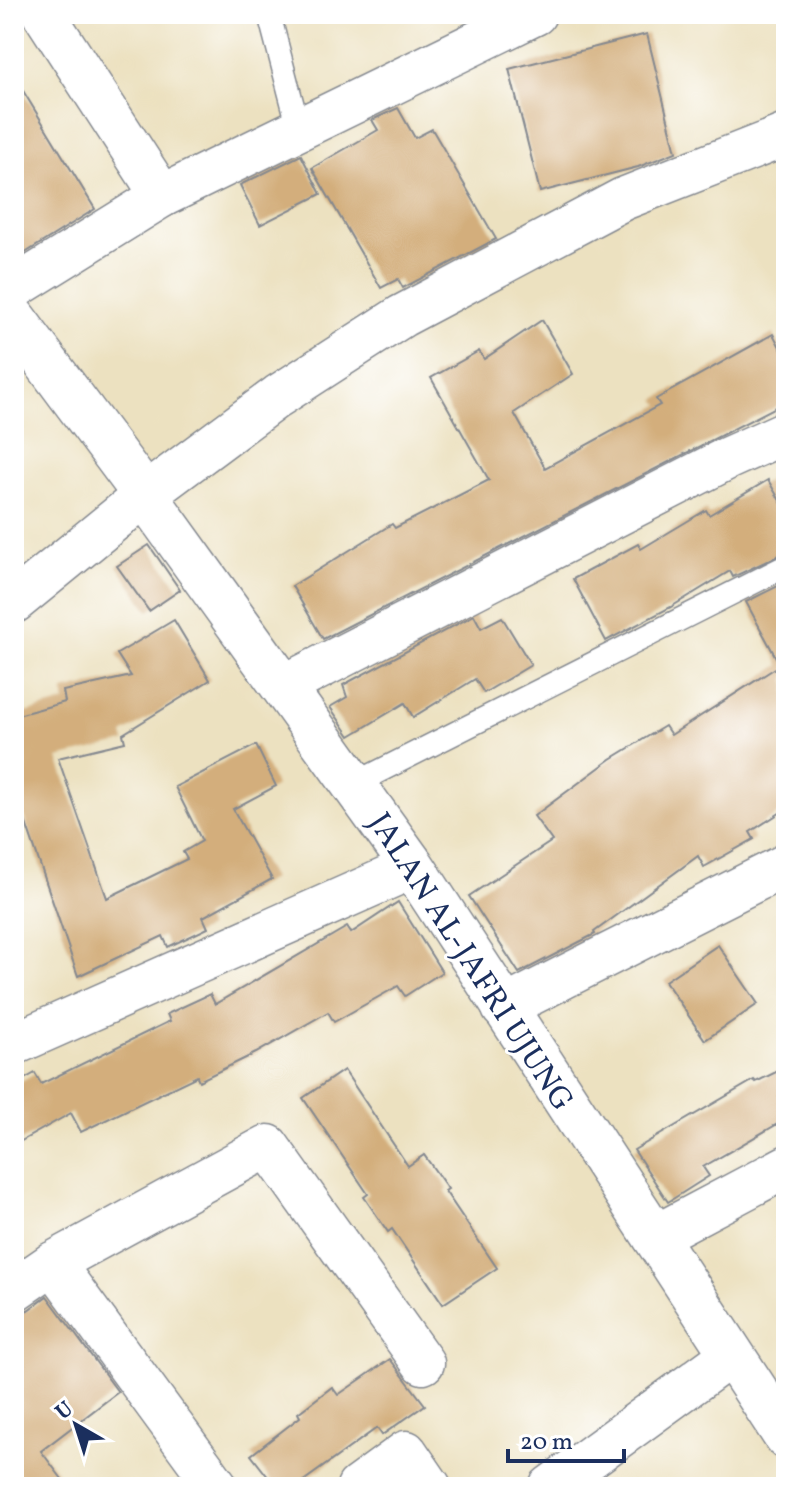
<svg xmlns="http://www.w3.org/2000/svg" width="800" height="1501" font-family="Vollkorn,serif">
<rect width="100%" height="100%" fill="#fff"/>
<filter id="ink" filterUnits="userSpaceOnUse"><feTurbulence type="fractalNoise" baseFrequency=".0125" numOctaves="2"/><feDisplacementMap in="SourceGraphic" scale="16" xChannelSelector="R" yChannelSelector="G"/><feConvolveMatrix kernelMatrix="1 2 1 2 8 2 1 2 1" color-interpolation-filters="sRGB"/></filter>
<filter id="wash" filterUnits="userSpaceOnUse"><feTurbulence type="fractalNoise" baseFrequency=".006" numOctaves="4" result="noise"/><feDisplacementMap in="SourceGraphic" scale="32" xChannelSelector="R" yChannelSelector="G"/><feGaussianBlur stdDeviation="1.8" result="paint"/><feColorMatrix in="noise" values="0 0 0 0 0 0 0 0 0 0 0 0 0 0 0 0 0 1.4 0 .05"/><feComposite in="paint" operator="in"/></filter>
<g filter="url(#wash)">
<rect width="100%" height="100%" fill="#ece1c0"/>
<g id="blocks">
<g fill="#d3ae7b">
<polygon points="647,34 676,152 638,167 540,192 509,69"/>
<polygon points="14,76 95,209 14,260"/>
<polygon points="398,108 415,138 432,129 496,239 403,288 398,279 381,288 312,168 378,130 372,120"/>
<polygon points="301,155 321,194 260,225 240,185"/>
<polygon points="542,320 573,374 514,413 545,468 660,405 656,399 773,334 786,358 786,402 323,639 292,586 392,524 395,528 489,480 431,378 479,351 484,359"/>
<polygon points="768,480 786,511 786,552 733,577 730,571 671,607 606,641 573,579 638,544 641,549 706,510 709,515"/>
<polygon points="149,545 180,590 149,611 117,566"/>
<polygon points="786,582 786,809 750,832 754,839 704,867 698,856 594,932 595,934 519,973 469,896 552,841 534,816 611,759 665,726 671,735 780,665 746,602"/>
<polygon points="474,615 481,628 502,617 531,665 484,693 475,679 413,717 405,703 350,736 330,707 347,697 343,685"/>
<polygon points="174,620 210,680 123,734 125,742 58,758 107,898 187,859 183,852 202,841 175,787 256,745 276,786 233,809 272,879 203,917 208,928 168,947 163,936 78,976 14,788 14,716 65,702 63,691 131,676 117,654"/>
<polygon points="398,902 442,972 405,996 398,986 334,1022 328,1012 256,1053 199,1081 197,1076 81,1132 71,1113 14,1145 14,1085 35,1073 41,1084 170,1021 167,1014 210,994 215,1004 347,927 351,933"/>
<polygon points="718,945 758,1004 705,1040 665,981"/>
<polygon points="786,1067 786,1119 703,1167 709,1176 668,1202 634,1150 754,1080 756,1082"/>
<polygon points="344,1070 408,1166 424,1155 448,1189 445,1191 497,1268 443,1304 392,1229 388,1232 364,1197 368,1194 303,1098"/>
<polygon points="47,1296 118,1392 41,1451 68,1487 14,1487 14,1314 28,1310"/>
<polygon points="390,1359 425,1405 382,1435 377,1428 295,1487 276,1487 251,1455 300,1417 298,1413 332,1387 338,1395"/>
</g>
</g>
</g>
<g filter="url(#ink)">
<use href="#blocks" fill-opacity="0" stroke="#84888f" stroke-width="2"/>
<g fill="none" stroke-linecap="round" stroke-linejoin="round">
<defs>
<g id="service">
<polyline points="269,14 299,129"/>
<polyline points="354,784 786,566"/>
</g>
<g id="minor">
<polyline points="44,14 162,196"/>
<polyline points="14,288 162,196 535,14"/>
<polyline points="14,602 145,495 278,396 402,316 623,199 786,135"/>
<polyline points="284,686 728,458 786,432"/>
<polyline points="503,1008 786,865"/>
<polyline points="14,1044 413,867"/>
<polyline points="654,1237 786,1167"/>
<polyline points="53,1263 217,1487"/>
<polyline points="14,1290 53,1263 268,1146 423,1363"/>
<polyline points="358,1487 406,1452 430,1487"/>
<polyline points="550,1487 731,1355"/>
</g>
<polyline id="tertiary" points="14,319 145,495 413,867 786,1437"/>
</defs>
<use href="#service" stroke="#84888f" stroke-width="25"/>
<use href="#minor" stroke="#84888f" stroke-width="45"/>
<use href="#tertiary" stroke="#84888f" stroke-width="47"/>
<use href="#service" stroke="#fff" stroke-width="22"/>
<use href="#minor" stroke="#fff" stroke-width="42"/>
<use href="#tertiary" stroke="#fff" stroke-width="44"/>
</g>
</g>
<g text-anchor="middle" stroke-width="6" stroke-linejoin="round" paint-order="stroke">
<g font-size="32" fill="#1b2f5e" stroke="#fff">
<text transform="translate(472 961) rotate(57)" y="11">JALAN AL-JAFRI UJUNG</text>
</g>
</g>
<rect width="800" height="1501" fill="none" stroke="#fff" stroke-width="48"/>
<g transform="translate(76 1425) rotate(321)" stroke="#ffffff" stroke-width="6" paint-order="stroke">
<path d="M0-6L14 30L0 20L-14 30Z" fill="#1b2f5e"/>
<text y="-12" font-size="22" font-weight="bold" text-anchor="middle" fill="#1b2f5e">U</text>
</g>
<path d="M508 1449v12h116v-12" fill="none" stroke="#1b2f5e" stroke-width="4"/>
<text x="520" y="1449" font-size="24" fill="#1b2f5e" stroke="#ffffff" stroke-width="6" paint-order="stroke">20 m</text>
</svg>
